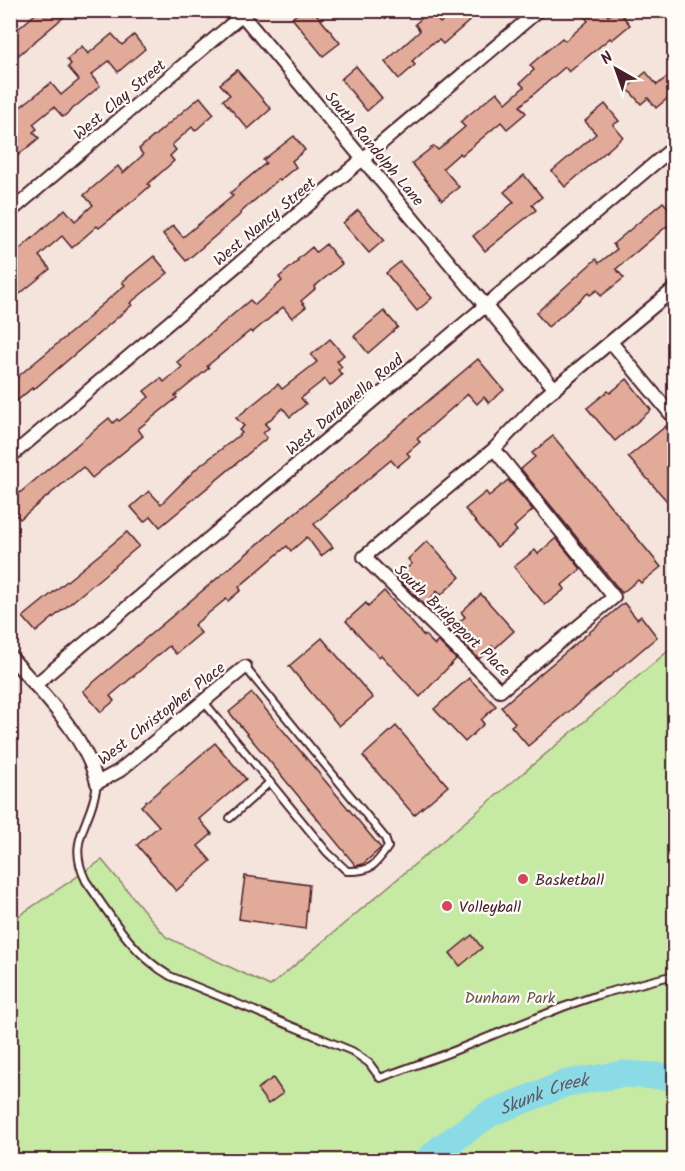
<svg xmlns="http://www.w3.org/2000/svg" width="685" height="1171" font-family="Kalam,sans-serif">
<rect width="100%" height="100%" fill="#f5e4db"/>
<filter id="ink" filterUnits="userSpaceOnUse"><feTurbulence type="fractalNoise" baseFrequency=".0167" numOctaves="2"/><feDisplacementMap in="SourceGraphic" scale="12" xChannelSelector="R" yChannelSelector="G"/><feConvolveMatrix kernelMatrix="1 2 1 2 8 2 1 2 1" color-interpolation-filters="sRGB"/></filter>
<g filter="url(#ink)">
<polygon fill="#c6e9a3" stroke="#888467" stroke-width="1.5" points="674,646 674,1160 11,1160 11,921 102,860 166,937 270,986"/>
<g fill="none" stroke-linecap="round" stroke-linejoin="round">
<path stroke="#8bdbe6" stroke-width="27" id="s1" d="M428,1160l13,-12 48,-34 78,-31 56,-9 51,3"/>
</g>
<g fill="#e2ab99" stroke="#4a1f2b" stroke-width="1.5">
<polygon points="40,10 72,10 15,58 10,53 10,36"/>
<polygon points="302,10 313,10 340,43 323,56 292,18"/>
<polygon points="455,10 482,10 443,44 439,40 431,44 412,61 415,65 399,79 385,62 420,31 415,24 430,11 440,23"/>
<polygon points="593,10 604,10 608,16 618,10 630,25 612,40 610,38 569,72 565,67 520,106 526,113 507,129 501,122 462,155 460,153 443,168 459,187 442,200 412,163 434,146 438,150 465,127 460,122 497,92 506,103 524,87 520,83 534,70 530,65 562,38 565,41 588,21 585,17"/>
<polygon points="112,34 122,45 134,35 145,49 118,72 109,61 91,75 100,86 63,117 54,107 33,124 37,129 33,132 39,138 10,162 10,115 51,83 61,95 79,80 68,67 71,64 67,59 82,46 88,54"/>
<polygon points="356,66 382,98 367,111 341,79"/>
<polygon points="237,70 271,109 248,129 223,100 230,95 220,84"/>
<polygon points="675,70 675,92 656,108 648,98 641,104 627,88 646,72 657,85"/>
<polygon points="200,97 214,114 195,131 192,127 172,145 176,150 170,156 174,161 148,184 150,186 134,200 99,228 97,226 72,248 62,236 39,256 50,269 10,302 10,258 65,209 75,221 93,205 84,195 118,166 123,173 143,155 139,149"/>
<polygon points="605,104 619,121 613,125 623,137 565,187 552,171 596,134 585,121"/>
<polygon points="294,136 305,150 292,161 296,167 280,180 279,179 240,213 241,214 186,261 163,234 173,225 183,237 233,196 230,193 266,163 263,160"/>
<polygon points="524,175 542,197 532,205 536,210 485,251 473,236 514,202 504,192"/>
<polygon points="663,202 675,215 675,235 667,226 616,269 624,278 601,296 597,290 590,295 588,293 548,327 536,313 596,259 599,263 617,249 613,244"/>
<polygon points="358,210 384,240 369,253 343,223"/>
<polygon points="326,244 342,264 314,287 315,289 301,301 306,307 292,318 283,307 252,333 250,331 207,366 209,368 175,396 177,398 138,429 143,436 92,478 83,467 20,519 10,509 10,501 109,418 113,423 117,419 119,421 149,397 144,391 161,378 164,382 182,367 177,362 250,300 255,305 282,281 279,277 298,261 297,260 312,247 316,252"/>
<polygon points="154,256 168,273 130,303 132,305 33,390 32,388 10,407 10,383 92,315 91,314 125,285 122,282"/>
<polygon points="400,262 432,298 417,311 386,273"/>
<polygon points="384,311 398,327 368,353 354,336"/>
<polygon points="330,339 344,355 337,361 342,367 338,370 342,375 330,386 325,379 301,398 306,404 290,417 283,408 265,424 269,428 263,433 267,438 160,527 151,516 144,522 131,507 149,491 161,504 197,468 242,433 239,430 244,426 236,418 278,384 282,389 317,362 311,355"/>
<polygon points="478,359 504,390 489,403 484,397 477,404 468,394 417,439 420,442 407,453 410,456 397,467 391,460 314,524 333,547 321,556 307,537 291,551 287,546 239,587 241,590 228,601 226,599 194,625 201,633 176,654 169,646 110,696 114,701 101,712 83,691"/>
<polygon points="627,379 651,410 615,441 587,408 608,391 610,393"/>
<polygon points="666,426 675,437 675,510 628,457"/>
<polygon points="553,436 661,567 641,583 638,580 622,593 521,469 535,457 532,453"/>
<polygon points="508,480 533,510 514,527 517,531 497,547 465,509 486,492 489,496"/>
<polygon points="127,532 139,546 36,632 23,617"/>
<polygon points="556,538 581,569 562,585 565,589 545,605 514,567 535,550 538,554"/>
<polygon points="427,541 460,577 441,595 437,591 425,605 396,577 412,564 408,559"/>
<polygon points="384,591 424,636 425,635 435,645 438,641 456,659 420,697 381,655 379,657 346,621 366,603 368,606"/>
<polygon points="481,594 514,631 494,649 492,646 479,659 450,630 465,617 461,612"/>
<polygon points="624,603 637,619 641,616 657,637 528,746 511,726 515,723 501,707"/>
<polygon points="322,638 373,698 339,726 289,666"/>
<polygon points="469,678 496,706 481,720 484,724 465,742 434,709"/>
<polygon points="252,693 381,848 363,864 356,866 229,712"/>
<polygon points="396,726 448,786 414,815 363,756"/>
<polygon points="215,743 246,779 199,819 212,834 198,846 211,861 176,891 137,845 159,826 141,806"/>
<polygon points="245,876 309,885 305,929 239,919"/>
<polygon points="472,935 482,948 460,966 450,953"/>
<polygon points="273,1078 283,1093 268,1104 257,1089"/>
</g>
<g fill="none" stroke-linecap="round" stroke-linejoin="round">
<defs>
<g id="service">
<path d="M204,702l123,150 20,19c23,1 28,-5 41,-24l-3,-9 -140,-171"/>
<path d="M97,783c-4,41 -32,55 -11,98 25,35 46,73 84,95l182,75 17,12 11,15 66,-24 117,-47 38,-13 73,-19"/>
<polyline points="230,818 270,782"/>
</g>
<g id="minor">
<polyline points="238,10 555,389"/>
<polyline points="10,212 247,11"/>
<polyline points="611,342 674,418"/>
<polygon points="494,449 614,597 500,691 364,557"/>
<polyline points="494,449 542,399 674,289"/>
<polyline points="10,457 539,10"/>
<path d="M10,656c32,38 75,78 87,127l22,-12 126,-104"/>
<polyline points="35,685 674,147"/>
</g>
</defs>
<use href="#service" stroke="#4a1f2b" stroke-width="10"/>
<use href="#minor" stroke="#4a1f2b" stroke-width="16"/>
<use href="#service" stroke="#fdfcf7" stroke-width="6"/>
<use href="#minor" stroke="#fdfcf7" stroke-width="12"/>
</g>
</g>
<g fill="#d1495b" stroke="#fdfcf7" stroke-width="2">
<circle cx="523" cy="879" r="6"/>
<circle cx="447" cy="906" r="6"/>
</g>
<g text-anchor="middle" stroke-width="4.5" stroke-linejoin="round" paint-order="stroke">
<g font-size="16" fill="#4a1f2b" stroke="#fdfcf7">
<text transform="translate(119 99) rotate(-40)" y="6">West Clay Street</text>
<text transform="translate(375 148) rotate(50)" y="6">South Randolph Lane</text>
<text transform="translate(264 221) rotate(-40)" y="6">West Nancy Street</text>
<text transform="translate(344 404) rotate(-40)" y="6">West Dardanella Road</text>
<text transform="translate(453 620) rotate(44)" y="6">South Bridgeport Place</text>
<text transform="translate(161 713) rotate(-38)" y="6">West Christopher Place</text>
</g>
<g font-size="16" fill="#4a1f2b" stroke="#fdfcf7" text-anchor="start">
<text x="535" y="885">Basketball</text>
<text x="459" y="912">Volleyball</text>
</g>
<g font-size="16" fill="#695249" stroke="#fdfcf7">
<text x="510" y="1003">Dunham Park</text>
</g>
<g font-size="18" font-style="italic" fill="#5e5763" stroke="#fdfcf7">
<text dy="6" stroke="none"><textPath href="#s1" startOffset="135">Skunk Creek</textPath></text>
</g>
</g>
<rect width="685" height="1171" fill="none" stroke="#fdfcf7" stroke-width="36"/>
<rect x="18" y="18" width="649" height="1135" fill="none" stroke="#4a1f2b" stroke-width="2" filter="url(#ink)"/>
<g transform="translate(616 69) rotate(320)" stroke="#fdfcf7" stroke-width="4.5" paint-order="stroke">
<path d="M0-4.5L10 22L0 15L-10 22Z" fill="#4a1f2b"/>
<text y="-9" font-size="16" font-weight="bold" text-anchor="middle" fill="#4a1f2b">N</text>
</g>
</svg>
